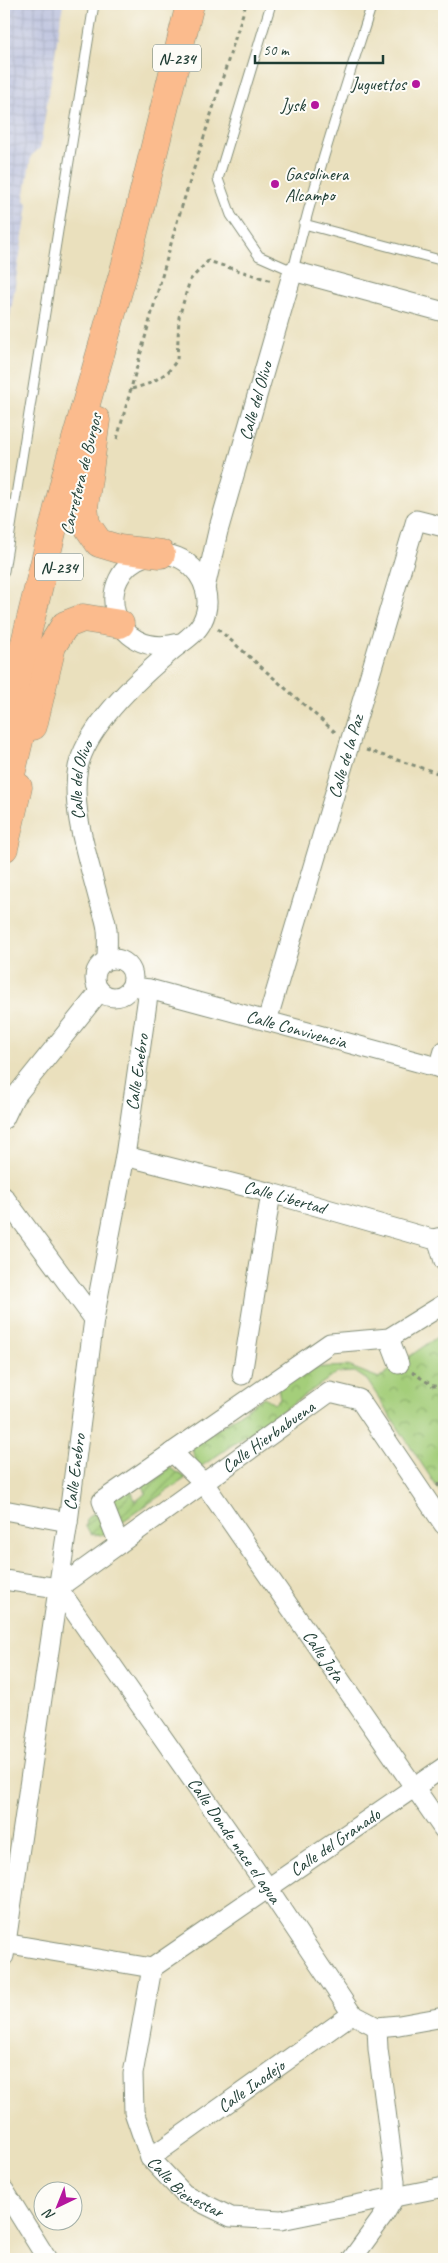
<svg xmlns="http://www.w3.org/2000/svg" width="448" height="2263" font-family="Caveat,sans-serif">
<defs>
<pattern id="industrial-grid" width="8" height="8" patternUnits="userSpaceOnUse" patternTransform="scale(1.25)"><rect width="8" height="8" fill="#bdc3de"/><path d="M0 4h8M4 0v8" fill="none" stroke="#a2a8bf"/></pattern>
<pattern id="park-crowns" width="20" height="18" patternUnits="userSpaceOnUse" patternTransform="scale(1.25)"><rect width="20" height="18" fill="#a4ce7a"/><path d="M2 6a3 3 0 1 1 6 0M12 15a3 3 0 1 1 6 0" fill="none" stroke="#85a865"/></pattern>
<pattern id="garden-furrows" width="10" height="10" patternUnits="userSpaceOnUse" patternTransform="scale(1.25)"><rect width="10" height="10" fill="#a4ce7a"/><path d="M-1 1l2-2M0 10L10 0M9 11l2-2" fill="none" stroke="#85a865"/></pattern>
</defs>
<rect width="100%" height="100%" fill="#fdfcf7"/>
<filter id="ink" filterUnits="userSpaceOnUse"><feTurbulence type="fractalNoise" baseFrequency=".02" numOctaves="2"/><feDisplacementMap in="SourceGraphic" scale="10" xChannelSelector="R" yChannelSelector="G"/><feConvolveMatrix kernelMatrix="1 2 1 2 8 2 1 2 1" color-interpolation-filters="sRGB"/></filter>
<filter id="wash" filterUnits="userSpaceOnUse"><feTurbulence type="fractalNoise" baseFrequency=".0096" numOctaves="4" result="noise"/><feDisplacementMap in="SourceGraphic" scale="20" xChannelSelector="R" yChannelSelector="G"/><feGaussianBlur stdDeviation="1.12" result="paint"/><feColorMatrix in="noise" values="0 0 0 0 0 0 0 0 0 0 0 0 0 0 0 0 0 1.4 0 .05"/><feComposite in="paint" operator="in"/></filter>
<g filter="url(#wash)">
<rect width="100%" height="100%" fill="#eae0bd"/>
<polygon fill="url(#industrial-grid)" points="4,4 63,4 40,148 31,156 24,200 28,205 4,354"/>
<polygon fill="url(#park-crowns)" stroke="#628657" points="444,1332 444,1498 367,1380 355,1372 337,1373 196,1470 192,1447 264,1397 274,1404 280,1398 278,1388 305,1368 348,1366 379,1378"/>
<polygon fill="url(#garden-furrows)" stroke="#628657" points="165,1465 186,1478 101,1536 91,1534 86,1527 87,1518 101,1508 108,1496 131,1488 135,1502 146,1493 141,1481"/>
</g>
<g filter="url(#ink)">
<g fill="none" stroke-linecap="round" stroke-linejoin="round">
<defs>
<g id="lane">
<path d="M271,4l-53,175 13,36 28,41 34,15c21,-90 51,-179 79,-267"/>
<polyline points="304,224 444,261"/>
<polyline points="4,571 94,4"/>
</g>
<g id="street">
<path id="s1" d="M205,588l13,-57 75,-260 151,41"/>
<circle cx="114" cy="978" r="19"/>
<path id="s2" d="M107,960c0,-10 1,-20 0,-30 -1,-11 -6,-23 -9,-33 -10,-39 -28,-90 -20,-130 10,-42 59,-87 91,-114 11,-10 26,-17 33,-31 11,-21 3,-46 -16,-60 -11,-8 -27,-10 -40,-6 -54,17 -38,106 34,87"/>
<path id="s3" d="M132,986l17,3 295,80"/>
<path id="s4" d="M267,1021l149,-501 28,7"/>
<polyline points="439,1068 444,1051"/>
<polyline points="4,1119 14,1098 100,991"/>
<path id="s5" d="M125,1156l146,37 161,46 12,-2"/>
<polyline points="4,1197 94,1319"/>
<polyline points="437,1238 444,1261"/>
<polyline points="389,1338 399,1364"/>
<polyline points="242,1375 271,1193"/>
<path id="s6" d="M172,1452l32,31 240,347"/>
<polyline points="4,1510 68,1522"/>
<polyline points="119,1544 102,1501 330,1343 389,1338 444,1304"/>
<polyline points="4,1580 58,1588"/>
<path id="s7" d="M58,1588l210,300 84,126 25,13 22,-2 45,-8"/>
<path id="s8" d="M58,1588l272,-196 29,7 85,126"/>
<polyline points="4,1943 152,1968"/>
<path id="s9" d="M4,1956l64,-434 26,-203 31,-163 24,-167"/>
<path id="s10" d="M152,1968l-19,106 1,38 16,46 34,36 47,23 50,3 163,-33"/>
<path id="s11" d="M152,1968l292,-201"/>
<path id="s12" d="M150,2158l202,-144"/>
<polyline points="4,2190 47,2259"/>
<polyline points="352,2259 384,2215 395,2196 395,2181 378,2049 377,2027"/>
</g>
<g id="highway">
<polyline points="96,420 84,507 86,524 99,543 119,549 161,554"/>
<polyline points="33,726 52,646 65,625 83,618 120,624"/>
<polyline points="4,728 68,467 127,260 190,4"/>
<polyline points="4,804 28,703"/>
<polyline points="4,848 18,787"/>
</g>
</defs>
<use href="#lane" stroke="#848e78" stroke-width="11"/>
<use href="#street" stroke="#848e78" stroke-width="21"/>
<use href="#highway" stroke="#848e78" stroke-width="29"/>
<g stroke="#848e78" stroke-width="3" stroke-dasharray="4 4" stroke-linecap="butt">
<polyline points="132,389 151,383 168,372 177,360 179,317 190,280 208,261 272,281"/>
<polyline points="117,439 177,222 246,4"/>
<polyline points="218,629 335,732"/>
<polyline points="366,750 444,775"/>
<polyline points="412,1372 433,1386 444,1386"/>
<polyline points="437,1486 444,1481"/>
</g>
<use href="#lane" stroke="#fff" stroke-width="9"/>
<use href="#street" stroke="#fff" stroke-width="19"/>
<use href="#highway" stroke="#fbbb8d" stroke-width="28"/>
</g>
</g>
<g fill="#b5179e" stroke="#fdfcf7" stroke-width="2">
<circle cx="416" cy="84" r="5"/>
<circle cx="315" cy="105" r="5"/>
<circle cx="275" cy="184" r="5"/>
</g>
<g text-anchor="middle" stroke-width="4" stroke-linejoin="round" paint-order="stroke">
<g fill="#fdfcf7" stroke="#62766e" stroke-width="1">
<rect x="153" y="44.5" width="48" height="27" rx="4"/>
<rect x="35" y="553.5" width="48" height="27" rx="4"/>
</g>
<g font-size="16" font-weight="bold" fill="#1f3d34">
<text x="177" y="64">N-234</text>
<text x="59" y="573">N-234</text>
</g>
<g font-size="18" fill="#1f3d34" stroke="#fdfcf7" text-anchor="end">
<text x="406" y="90">Juguettos</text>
<text x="305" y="111">Jysk</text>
<text x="285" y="180" text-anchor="start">Gasolinera<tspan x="285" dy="21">Alcampo</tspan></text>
</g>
<g font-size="18" fill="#1f3d34" stroke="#fdfcf7">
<text dy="6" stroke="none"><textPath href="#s1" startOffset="194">Calle del Olivo</textPath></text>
<text transform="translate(81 474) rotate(-76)" y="6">Carretera de Burgos</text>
<text dy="6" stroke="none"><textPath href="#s4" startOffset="276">Calle de la Paz</textPath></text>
<text dy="6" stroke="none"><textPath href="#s2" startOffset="184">Calle del Olivo</textPath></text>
<text dy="6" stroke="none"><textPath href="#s3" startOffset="170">Calle Convivencia</textPath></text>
<text dy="6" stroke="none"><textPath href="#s9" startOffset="894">Calle Enebro</textPath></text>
<text dy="6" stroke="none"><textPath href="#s5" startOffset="165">Calle Libertad</textPath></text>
<text dy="6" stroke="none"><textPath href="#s8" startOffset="259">Calle Hierbabuena</textPath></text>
<text dy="6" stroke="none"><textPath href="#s9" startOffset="489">Calle Enebro</textPath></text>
<text dy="6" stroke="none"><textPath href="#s6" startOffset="255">Calle Jota</textPath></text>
<text dy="6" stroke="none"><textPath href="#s7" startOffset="308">Calle Donde nace el agua</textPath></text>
<text dy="6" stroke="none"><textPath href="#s11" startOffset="222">Calle del Granado</textPath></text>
<text dy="6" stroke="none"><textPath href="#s12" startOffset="124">Calle Inodejo</textPath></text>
<text dy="6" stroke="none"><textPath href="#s10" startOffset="241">Calle Bienestar</textPath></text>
</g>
</g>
<rect width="448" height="2263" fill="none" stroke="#fdfcf7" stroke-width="20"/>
<g transform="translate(58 2206) rotate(223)"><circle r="24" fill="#fdfcf7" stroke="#a4b0a9"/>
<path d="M0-4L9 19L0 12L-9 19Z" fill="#b5179e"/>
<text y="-8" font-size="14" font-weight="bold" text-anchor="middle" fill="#1f3d34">N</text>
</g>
<path d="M255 55v8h128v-8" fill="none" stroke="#1f3d34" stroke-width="2.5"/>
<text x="263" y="55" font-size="15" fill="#1f3d34" stroke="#fdfcf7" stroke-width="4" paint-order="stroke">50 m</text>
</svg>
